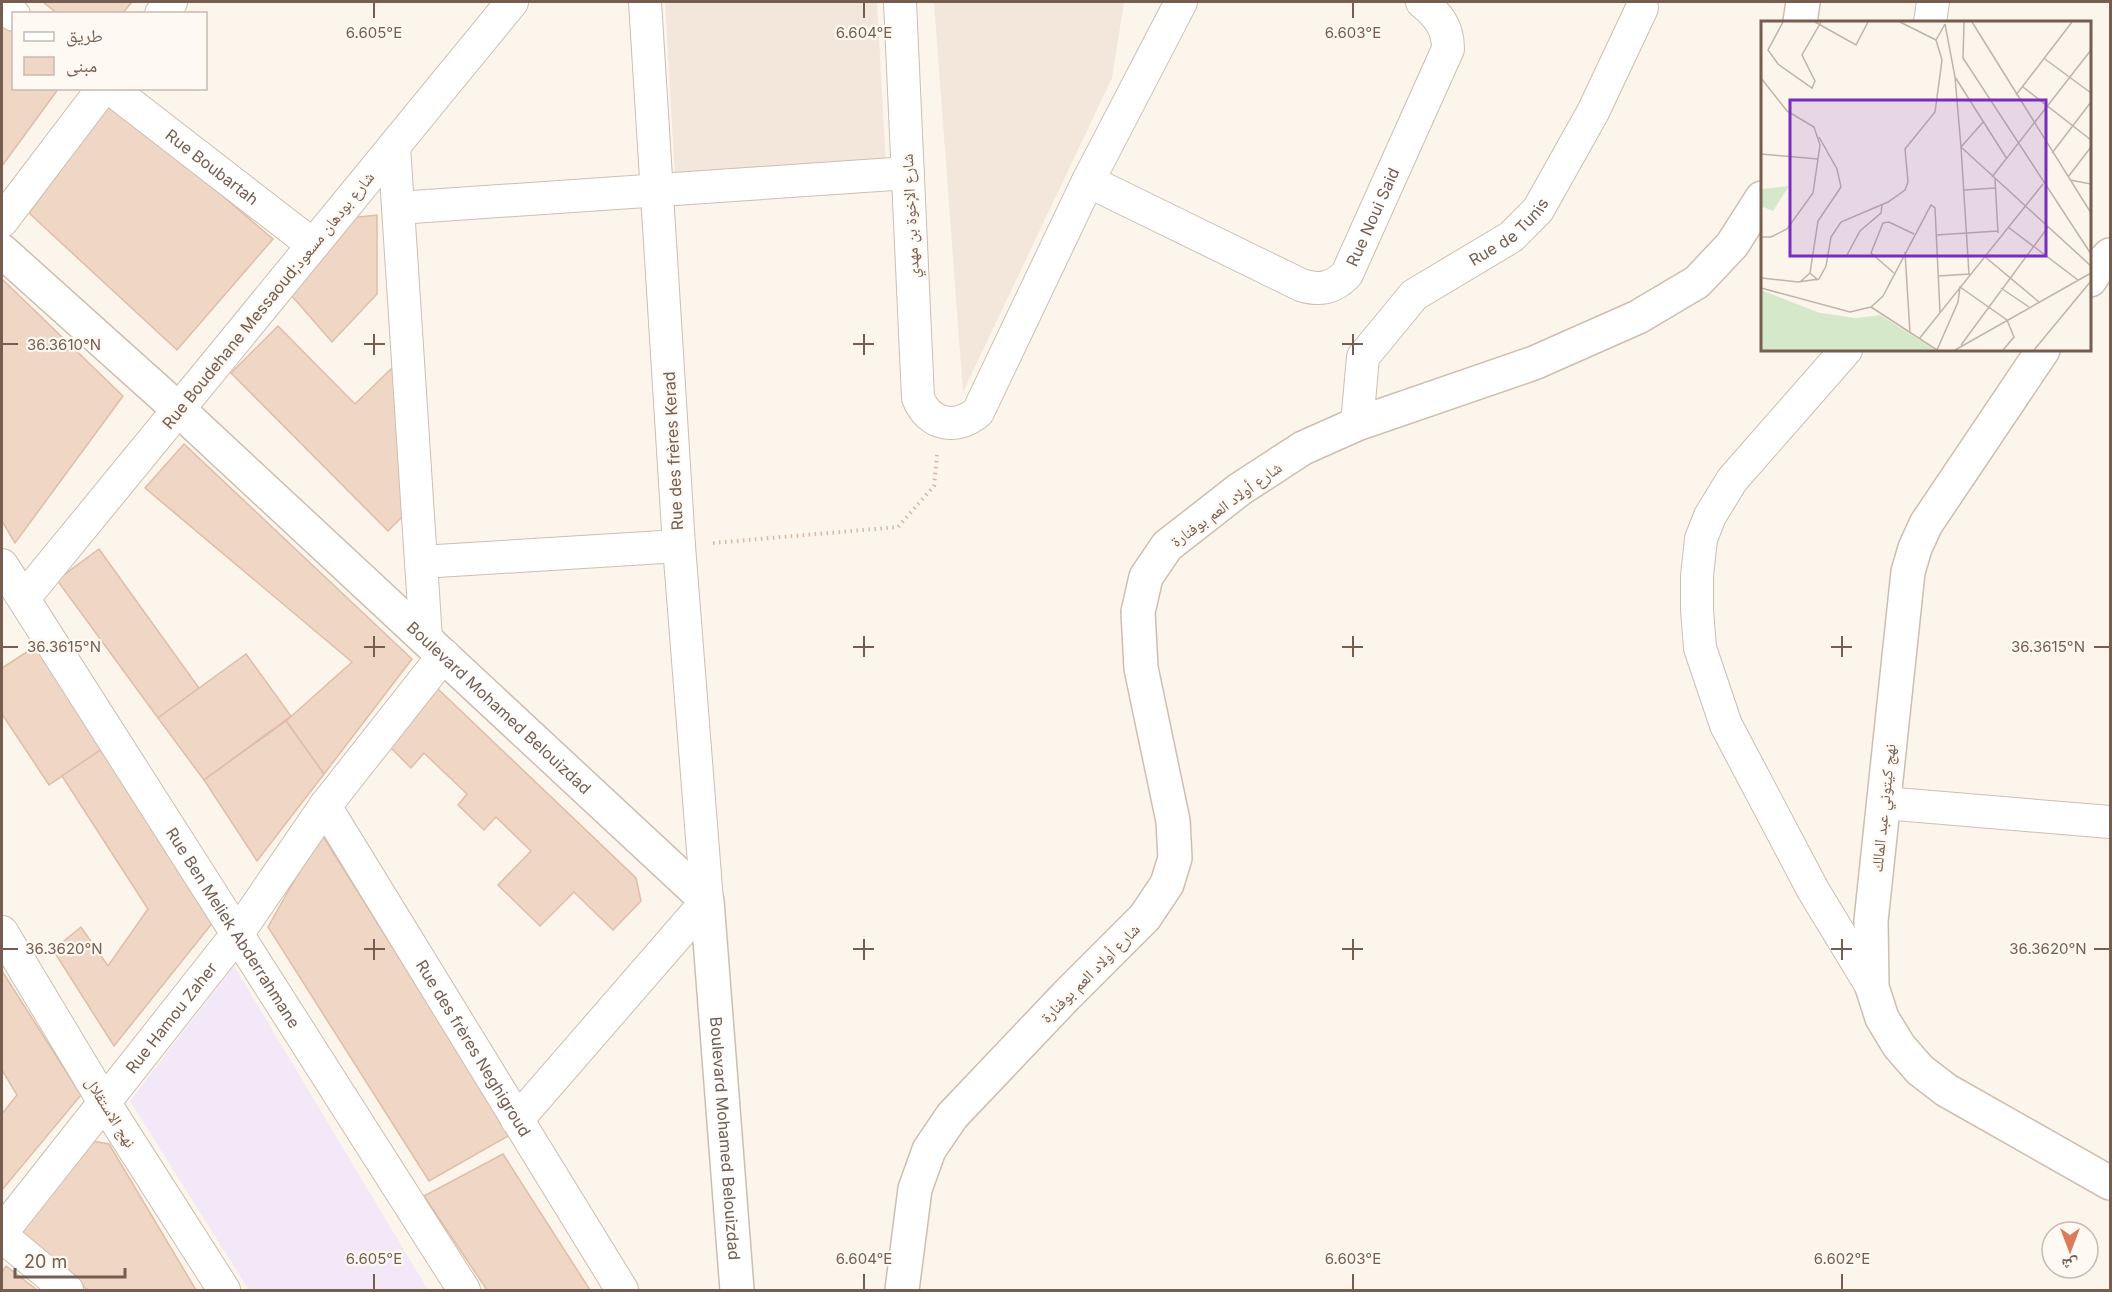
<svg xmlns="http://www.w3.org/2000/svg" width="2112" height="1292" font-family="Inter,'Noto Naskh Arabic',sans-serif">
<rect width="100%" height="100%" fill="#fbf5eb"/>
<g fill="#f2e7da">
<polygon points="665,2 877,2 886,165 675,177"/>
<polygon points="934,2 1124,2 1112,78 963,392"/>
</g>
<polygon fill="#f2e8f8" points="234,966 428,1290 249,1290 130,1101"/>
<g fill="#efd6c5" stroke="#e0bda7" stroke-width="1.5">
<polygon points="43,2 132,2 122,14 58,14"/>
<polygon points="2,19 14,28 14,88 59,88 2,166"/>
<polygon points="112,101 273,239 177,350 29,213"/>
<polygon points="377,215 377,294 332,342 291,295 350,218"/>
<polygon points="2,279 123,396 15,543 2,521"/>
<polygon points="278,326 355,404 395,365 411,508 388,531 231,373"/>
<polygon points="184,444 412,659 324,774 286,721 352,662 145,488"/>
<polygon points="99,549 199,688 158,718 57,580"/>
<polygon points="36,646 105,747 49,785 2,714 2,668"/>
<polygon points="246,654 291,716 204,780 158,718"/>
<polygon points="437,688 636,878 641,901 613,930 574,892 540,926 498,885 531,851 496,817 484,830 458,805 467,794 424,753 411,768 385,742"/>
<polygon points="286,721 324,774 257,861 204,780"/>
<polygon points="105,747 214,921 114,1046 53,950 81,927 108,966 148,909 62,776"/>
<polygon points="321,833 510,1135 429,1181 268,927"/>
<polygon points="2,971 81,1095 2,1190 2,1114 17,1095 2,1070"/>
<polygon points="92,1141 109,1144 196,1290 88,1290 18,1237"/>
<polygon points="503,1154 590,1290 487,1290 424,1196"/>
<polygon points="6,1266 37,1290 2,1290 2,1272"/>
</g>
<g fill="none" stroke-linecap="round" stroke-linejoin="round">
<defs>
<g id="street">
<path d="M900,2l18,396c11,28 39,32 60,14l110,-231 93,-179"/>
<polyline points="2,6 14,15"/>
<polyline points="161,14 171,2"/>
<polyline points="1930,22 1933,2"/>
<path id="s1" d="M110,88l203,157"/>
<polyline points="394,146 426,639"/>
<path id="s2" d="M1088,181l213,104c18,6 33,3 46,-11l101,-225c0,-22 -10,-34 -26,-47"/>
<polyline points="398,208 908,173"/>
<polyline points="2,221 103,88"/>
<polyline points="1846,350 1732,480 1710,516 1701,539 1697,576 1697,610 1700,648 1726,725 1813,890 1872,987"/>
<path id="s3" d="M1357,424l6,-67 51,-62 97,-58 27,-27 55,-98 49,-104"/>
<polyline points="421,562 679,546"/>
<path id="s4" d="M2,565l462,725"/>
<polyline points="24,598 512,2"/>
<polyline points="1884,803 2110,822"/>
<path id="s5" d="M325,806l297,484"/>
<polyline points="2,932 104,1102 224,1290"/>
<polyline points="517,1120 707,901 679,546 645,2"/>
<path id="s6" d="M2,1232l236,-299 87,-127 119,-151"/>
<polyline points="2,1236 67,1290"/>
</g>
<g id="secondary">
<polyline points="1800,22 1803,2"/>
<path id="s7" d="M2,251l177,159 528,491 30,389"/>
<polyline points="2090,280 2099,266 2110,255"/>
<polyline points="2043,350 1926,524 1915,548 1908,572 1871,921 1872,987 1882,1018 1899,1046 1920,1070 1946,1090 2110,1183"/>
<polyline points="902,1290 915,1189 929,1150 952,1116 1066,996 1145,917 1167,884 1175,858 1173,821 1141,668 1138,612 1146,577 1167,546 1240,489 1303,448 1357,424 1534,363 1638,317 1697,282 1732,245 1762,198"/>
</g>
</defs>
<use href="#street" stroke="#cdbeb2" stroke-width="34"/>
<use href="#secondary" stroke="#cfbeaf" stroke-width="36"/>
<polyline stroke="#d4b9a7" stroke-width="4" stroke-dasharray="1.5 4.5" stroke-linecap="butt" points="713,543 898,527 934,486 937,455"/>
<use href="#street" stroke="#fff" stroke-width="32"/>
<use href="#secondary" stroke="#fff" stroke-width="33"/>
</g>
<path fill="none" stroke="#755d50" stroke-width="2" d="M374,3v15M864,3v15M1353,3v15M374,334v21M864,334v21M1353,334v21M3,344h15M364,344h21M853,344h21M1342,344h21M374,636v21M864,636v21M1353,636v21M1842,636v21M3,647h15M364,647h21M853,647h21M1342,647h21M1831,647h21M2094,647h15M374,939v21M864,939v21M1353,939v21M1842,939v21M3,949h15M364,949h21M853,949h21M1342,949h21M1831,949h21M2094,949h15M374,1274v15M864,1274v15M1353,1274v15M1842,1274v15"/>
<g text-anchor="middle" stroke-width="4.5" stroke-linejoin="round" paint-order="stroke">
<g font-size="16" fill="#755d50" stroke="#fef9f2">
<text dy="6" stroke="none"><textPath href="#s1" startOffset="129">Rue Boubartah</textPath></text>
<text transform="translate(910 216) rotate(-93)" y="6">شارع الإخوة بن مهدي</text>
<text dy="6" stroke="none"><textPath href="#s2" startOffset="350">Rue Noui Said</textPath></text>
<text dy="6" stroke="none"><textPath href="#s3" startOffset="262">Rue de Tunis</textPath></text>
<text transform="translate(268 300) rotate(-51)" y="6">Rue Boudehane Messaoud;شارع بودهان مسعود</text>
<text transform="translate(673 451) rotate(-93)" y="6">Rue des frères Kerad</text>
<text transform="translate(1226 504) rotate(-36)" y="6">شارع أولاد العم بوفنارة</text>
<text dy="6" stroke="none"><textPath href="#s7" startOffset="675">Boulevard Mohamed Belouizdad</textPath></text>
<text transform="translate(1883 808) rotate(-84)" y="6">نهج كيتوني عبد المالك</text>
<text dy="6" stroke="none"><textPath href="#s4" startOffset="430">Rue Ben Meliek Abderrahmane</textPath></text>
<text transform="translate(1090 973) rotate(-45)" y="6">شارع أولاد العم بوفنارة</text>
<text dy="6" stroke="none"><textPath href="#s6" startOffset="273">Rue Hamou Zaher</textPath></text>
<text dy="6" stroke="none"><textPath href="#s5" startOffset="284">Rue des frères Neghigroud</textPath></text>
<text transform="translate(111 1112) rotate(58)" y="6">نهج الاستقلال</text>
<text dy="6" stroke="none"><textPath href="#s7" startOffset="1197">Boulevard Mohamed Belouizdad</textPath></text>
</g>
</g>
<g transform="translate(1761 21)">
<rect width="330" height="330" fill="#fbf5eb"/>
<path d="M28,165l-16,25 -12,-5v-17zM0,269l59,23 36,5 24,-3 55,35h-174z" fill="#d6e8ca"/>
<path fill="none" stroke="#c1b3a8" stroke-width="1.5" d="M22,1l-15,28 10,14 34,24 3,-7 -13,-26 19,-33M54,1l41,23 12,-23M139,1l36,18M203,1l-1,36 128,196M211,1l119,191M184,3l10,53 6,70 130,119M175,19l9,-16M284,38l46,34M194,56l52,82M0,57l26,33 27,16 6,18 -7,48 -26,36 -16,8h-10M262,66l68,53M255,74l56,-73M291,132l39,-51M0,133l57,5M231,156l99,-127M307,156l23,-30M234,158l3,54M309,159l21,4M203,169l31,-2M247,206l70,53M175,214l62,-4M144,231l5,81M86,234l13,-24 21,-18 1,-8M223,235l55,46M49,252l8,-52 23,-34 -4,-18 -18,-32M133,252l-23,-20 12,-30 6,-1 25,12M177,255l31,-2 -8,-127 23,-26M0,257l37,4 21,-3 7,-13 5,-29 10,-15 47,-20 17,-12 3,-8 -3,-33 30,-37 7,-52 -6,-20M39,261l10,-9 8,7M0,267l89,24 21,-5 12,-11 48,-91 4,3 5,104M240,267l28,19M110,286l66,43M158,318l124,-155M200,324l87,-118M176,329l21,-48 2,-15 47,33 7,17 -11,13M194,329l136,-77M273,329l57,-69"/>
<path fill="#7b2cbf" fill-opacity="0.15" stroke="#7b2cbf" stroke-width="3" d="M29,79h256v156h-256z"/>
<rect width="330" height="330" fill="none" stroke="#755d50" stroke-width="3"/>
</g>
<g font-size="15" text-anchor="middle" fill="#755d50" stroke="#fef9f2" stroke-width="4.5" stroke-linejoin="round" paint-order="stroke">
<text x="374" y="38">6.605°E</text>
<text x="864" y="38">6.604°E</text>
<text x="1353" y="38">6.603°E</text>
<text x="64" y="350">36.3610°N</text>
<text x="2048" y="652">36.3615°N</text>
<text x="64" y="652">36.3615°N</text>
<text x="2048" y="954">36.3620°N</text>
<text x="64" y="954">36.3620°N</text>
<text x="374" y="1264">6.605°E</text>
<text x="864" y="1264">6.604°E</text>
<text x="1353" y="1264">6.603°E</text>
<text x="1842" y="1264">6.602°E</text>
</g>
<rect width="2112" height="1292" fill="none" stroke="#755d50" stroke-width="6"/>
<rect x="12" y="12" width="195" height="78" fill="#fef9f2" stroke="#c7bbb1" stroke-width="1.5"/>
<rect x="24" y="32" width="30" height="9" fill="#ffffff" stroke="#c7bbb1" stroke-width="1.5"/>
<text x="66" y="42" font-size="18" fill="#755d50">طريق</text>
<rect x="24" y="57" width="30" height="18" fill="#efd6c5" stroke="#c7bbb1" stroke-width="1.5"/>
<text x="66" y="72" font-size="18" fill="#755d50">مبنى</text>
<g transform="translate(2070 1250) rotate(180)"><circle r="28" fill="#fef9f2" stroke="#c7bbb1" stroke-width="1.5"/>
<path d="M0-4.5L10 22L0 15L-10 22Z" fill="#db795b"/>
<text y="-9" font-size="16" font-weight="bold" text-anchor="middle" fill="#755d50">ش</text>
</g>
<path d="M15 1268v9h110v-9" fill="none" stroke="#755d50" stroke-width="3"/>
<text x="24" y="1268" font-size="18" fill="#755d50" stroke="#fef9f2" stroke-width="4.5" paint-order="stroke">20 m</text>
</svg>
